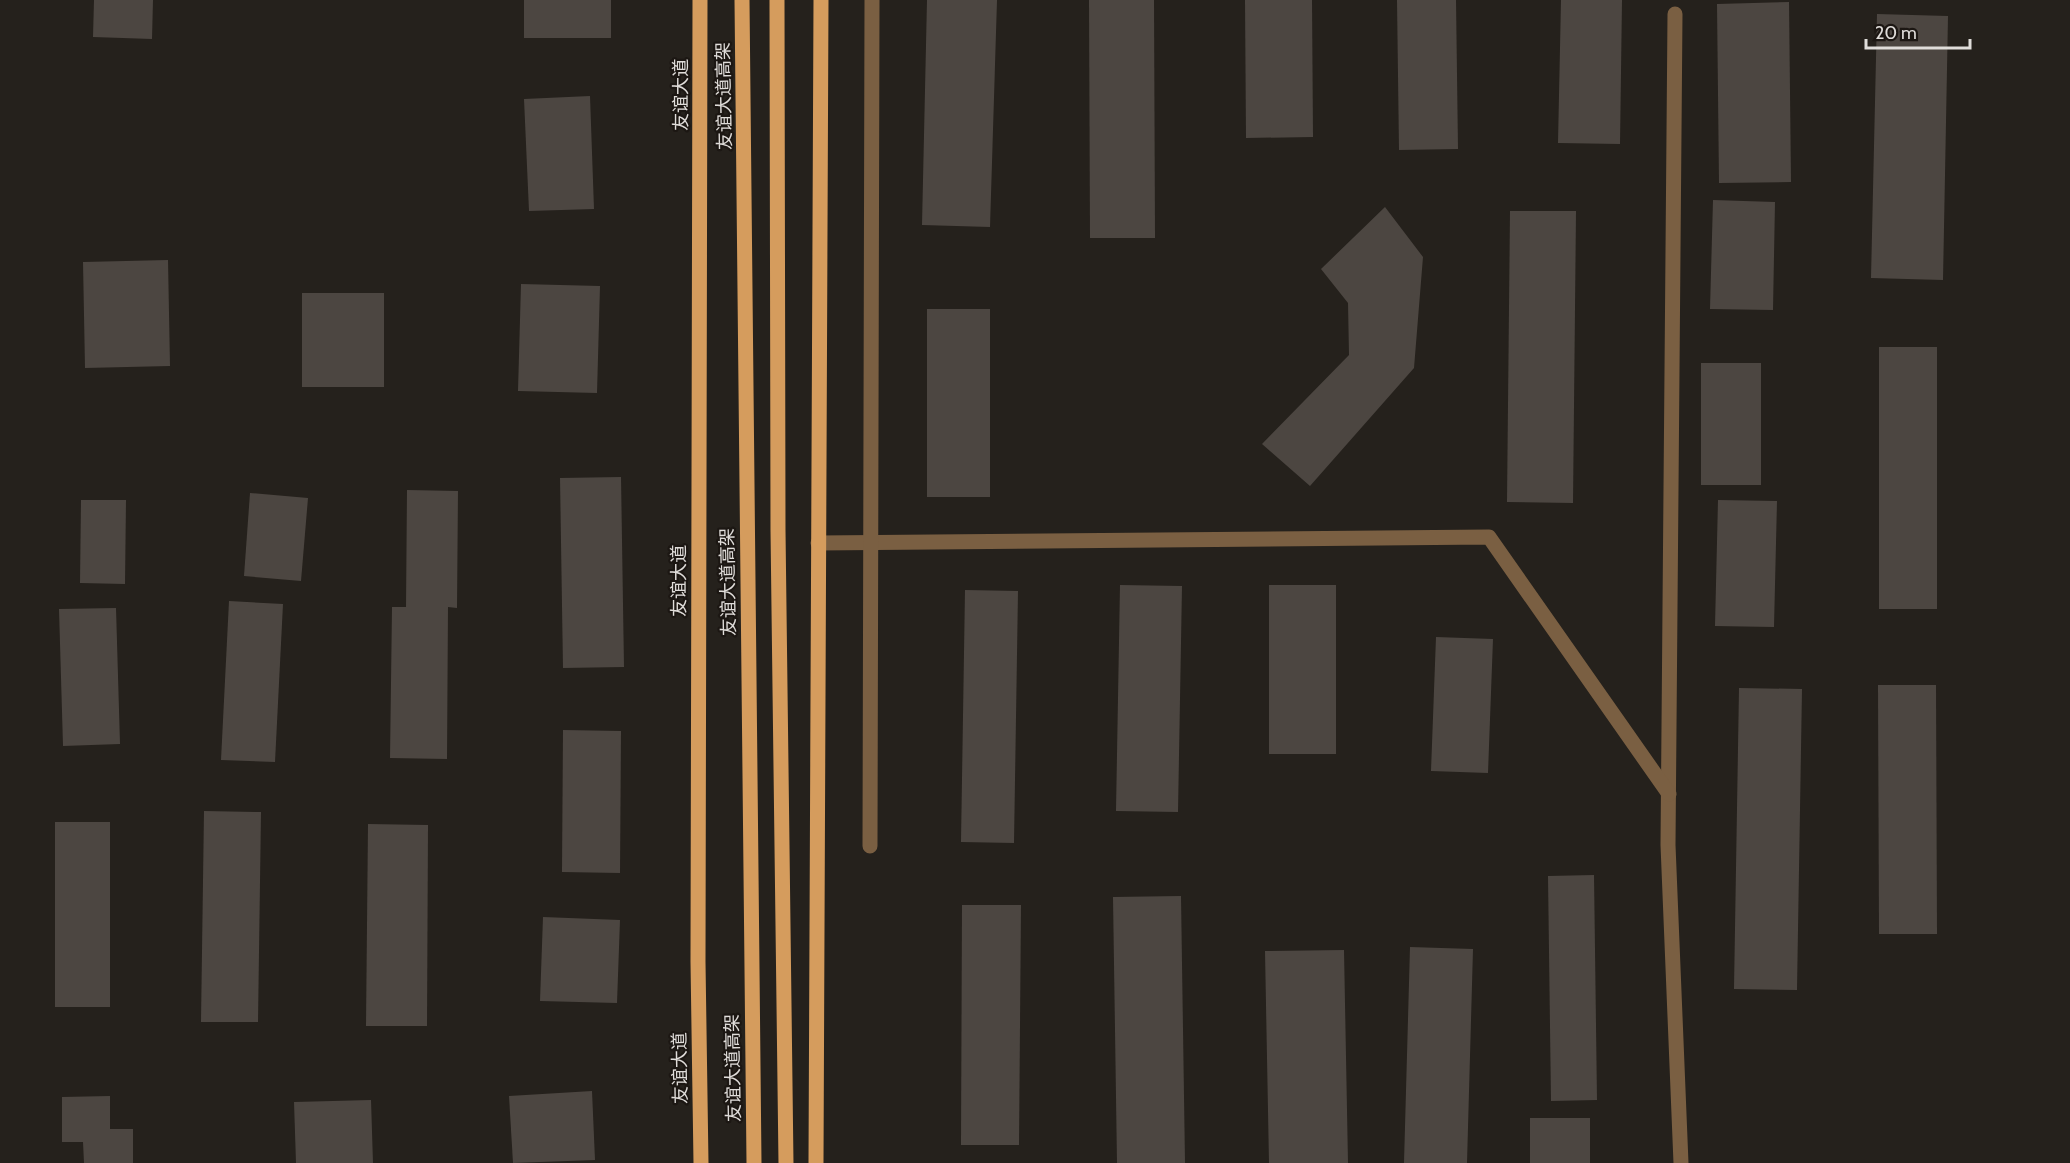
<svg xmlns="http://www.w3.org/2000/svg" width="2070" height="1163" font-family="Cabin,'Noto Sans SC',sans-serif">
<rect width="100%" height="100%" fill="#25211c"/>
<g fill="#4c4641">
<polygon points="94,0 153,0 152,39 93,37"/>
<rect x="524" y="0" width="87" height="38"/>
<polygon points="927,0 997,0 990,227 922,225"/>
<polygon points="1089,0 1154,0 1155,238 1090,238"/>
<polygon points="1245,0 1312,0 1313,137 1246,138"/>
<polygon points="1397,0 1456,0 1458,149 1399,150"/>
<polygon points="1561,0 1622,0 1620,144 1558,143"/>
<polygon points="1789,2 1791,182 1719,183 1717,4"/>
<polygon points="1877,14 1948,16 1943,280 1871,278"/>
<polygon points="590,96 594,209 529,211 524,99"/>
<polygon points="1713,200 1775,202 1773,310 1710,309"/>
<polygon points="1385,207 1423,257 1414,368 1310,486 1262,444 1349,355 1348,303 1321,269"/>
<polygon points="1510,211 1576,211 1573,503 1507,502"/>
<polygon points="168,260 170,366 85,368 83,262"/>
<polygon points="521,284 600,286 597,393 518,391"/>
<rect x="302" y="293" width="82" height="94"/>
<rect x="927" y="309" width="63" height="188"/>
<rect x="1879" y="347" width="58" height="262"/>
<rect x="1701" y="363" width="60" height="122"/>
<polygon points="621,477 624,667 563,668 560,478"/>
<polygon points="407,490 458,491 457,608 448,607 447,759 390,758 392,607 406,607"/>
<polygon points="250,493 308,498 301,581 244,576"/>
<polygon points="81,500 126,500 125,584 80,583"/>
<polygon points="1718,500 1777,501 1774,627 1715,626"/>
<polygon points="1120,585 1182,586 1178,812 1116,811"/>
<rect x="1269" y="585" width="67" height="169"/>
<polygon points="965,590 1018,591 1014,843 961,842"/>
<polygon points="229,601 283,604 275,762 221,760"/>
<polygon points="116,608 120,744 63,746 59,609"/>
<polygon points="1436,637 1493,639 1488,773 1431,771"/>
<polygon points="1878,685 1936,685 1937,934 1879,934"/>
<polygon points="1739,688 1802,689 1797,990 1734,989"/>
<polygon points="563,730 621,731 620,873 562,872"/>
<polygon points="204,811 261,812 258,1022 201,1022"/>
<rect x="55" y="822" width="55" height="185"/>
<polygon points="368,824 428,825 427,1026 366,1026"/>
<polygon points="1594,875 1597,1100 1551,1101 1548,876"/>
<polygon points="1181,896 1185,1163 1117,1163 1113,897"/>
<polygon points="962,905 1021,905 1019,1145 961,1145"/>
<polygon points="543,917 620,920 617,1003 540,1001"/>
<polygon points="1410,947 1473,949 1467,1163 1404,1163"/>
<polygon points="1344,950 1348,1163 1269,1163 1265,951"/>
<polygon points="592,1091 595,1160 513,1163 509,1096"/>
<polygon points="110,1096 110,1129 133,1129 133,1163 84,1163 83,1142 62,1142 62,1097"/>
<polygon points="371,1100 373,1163 296,1163 294,1102"/>
<rect x="1530" y="1118" width="60" height="45"/>
</g>
<g fill="none" stroke-linecap="round" stroke-linejoin="round">
<g stroke="#7a5f42" stroke-width="15">
<polyline points="1675,14 1668,845 1681,1163"/>
<polyline points="818,543 1489,537 1669,794"/>
<polyline points="870,846 872,0"/>
</g>
<g stroke="#d59c5d" stroke-width="15">
<polyline points="700,0 698,962 701,1163"/>
<polyline points="742,0 754,1163"/>
<polyline points="777,0 778,530 786,1163"/>
<polyline points="816,1163 821,0"/>
</g>
</g>
<g text-anchor="middle" stroke-width="4.5" stroke-linejoin="round" paint-order="stroke">
<g font-size="18" fill="#e0ddda" stroke="#1c1713">
<text transform="translate(681 95) rotate(-90)" y="6">友谊大道</text>
<text transform="translate(724 96) rotate(-91)" y="6">友谊大道高架</text>
<text transform="translate(679 581) rotate(-90)" y="6">友谊大道</text>
<text transform="translate(728 582) rotate(-91)" y="6">友谊大道高架</text>
<text transform="translate(680 1068) rotate(-91)" y="6">友谊大道</text>
<text transform="translate(733 1068) rotate(-91)" y="6">友谊大道高架</text>
</g>
</g>
<path d="M1866 39v9h104v-9" fill="none" stroke="#e0ddda" stroke-width="3"/>
<text x="1875" y="39" font-size="18" fill="#e0ddda" stroke="#1c1713" stroke-width="4.5" paint-order="stroke">20 m</text>
</svg>
